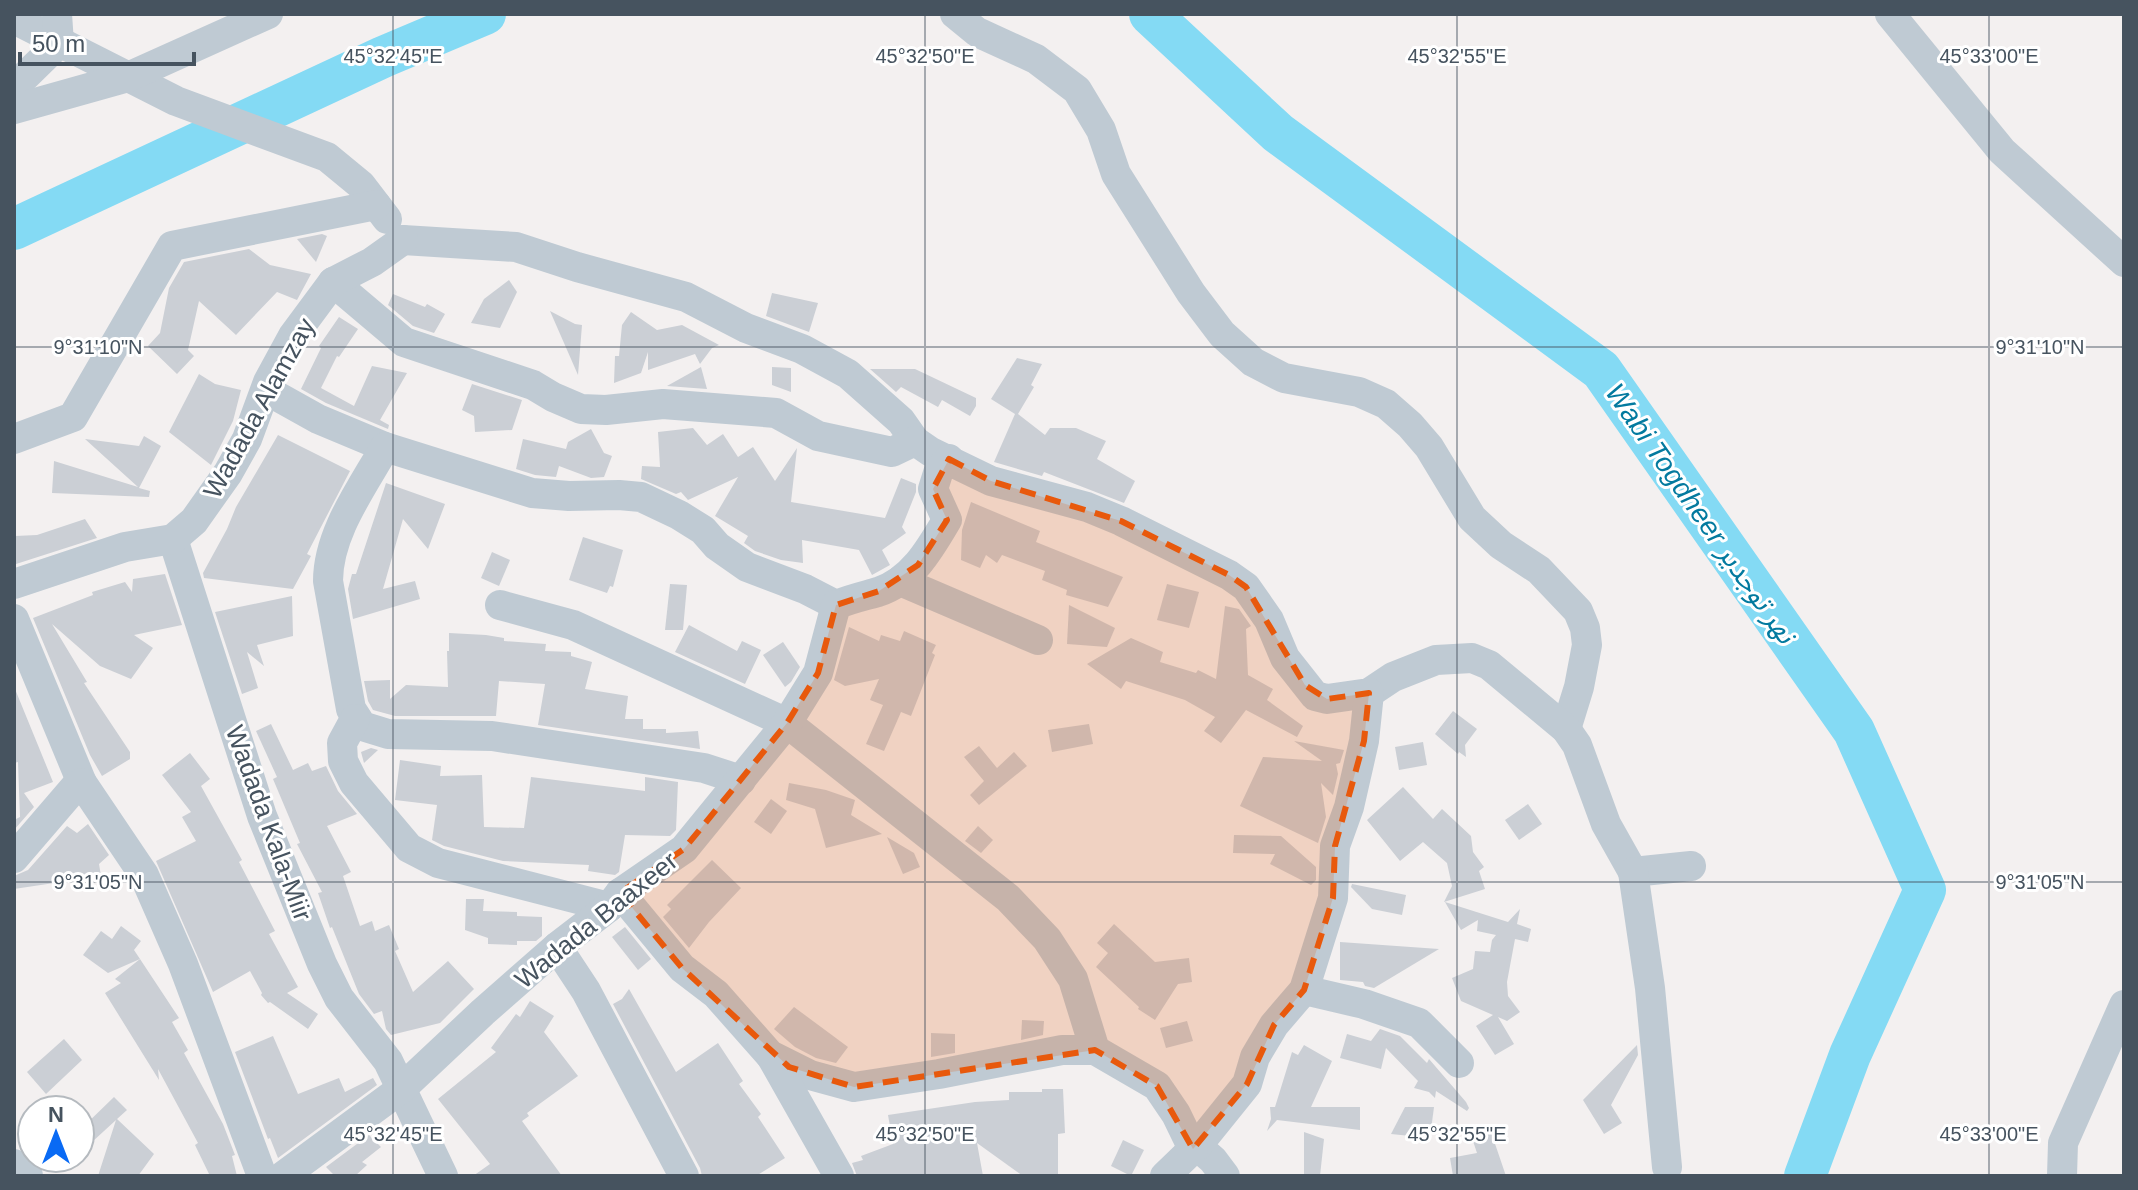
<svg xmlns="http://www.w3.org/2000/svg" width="2138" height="1190" font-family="Arial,'Noto Sans Arabic',sans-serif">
<rect width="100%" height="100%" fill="#f3f0f0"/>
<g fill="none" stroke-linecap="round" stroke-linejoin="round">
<g stroke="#84daf4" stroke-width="42">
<polyline points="1150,14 1278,133 1601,370 1854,731 1925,890 1850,1055 1805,1176"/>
<polyline points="14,229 383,57 485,14"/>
</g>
</g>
<g fill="#cbcfd5">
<polygon points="322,234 327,236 316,262 297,239"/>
<polygon points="249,249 270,265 311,274 297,300 277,292 236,335 199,301 188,350 194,356 177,374 148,346 160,333 169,288 184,262"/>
<polygon points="509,280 517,292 500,328 471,323 484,299"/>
<polygon points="772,293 818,303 809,332 766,316"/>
<polygon points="393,294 425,307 427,304 445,314 434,333 413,326 388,305"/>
<polygon points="550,311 575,324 582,325 578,375"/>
<polygon points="631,312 657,330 682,325 719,345 712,348 700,364 695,354 648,370 648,352 641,373 614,383 615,356 619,356 622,325"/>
<polygon points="339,317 358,329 339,357 337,356 321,388 354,406 372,366 407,373 380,420 389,425 388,429 326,403 301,389 321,348 319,346"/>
<polygon points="1017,358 1042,364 1031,385 1034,387 1018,414 1045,435 1050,428 1076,428 1106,441 1097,459 1135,481 1124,503 1044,472 1042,476 994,462 1015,414 991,399"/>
<polygon points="701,367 707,389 667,386"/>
<polygon points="772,367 791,368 791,392 772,385"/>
<polygon points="870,369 915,369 976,398 976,406 970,416 942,400 938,407 901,387 896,392"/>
<polygon points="199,374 215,384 241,390 233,421 211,465 169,432"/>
<polygon points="472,384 522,400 512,430 475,432 474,416 462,410"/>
<polygon points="693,428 707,445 723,434 738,457 753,447 775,481 797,448 791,502 885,518 901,478 916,484 916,492 902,527 906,533 882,550 890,565 872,575 859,550 802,540 803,563 781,560 755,551 744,543 748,536 715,516 738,477 688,500 681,492 676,494 641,479 642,466 660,467 658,432"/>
<polygon points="591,429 604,453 612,456 604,477 591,478 559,466 556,477 535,475 516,469 523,439 566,449 568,442"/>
<polygon points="278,435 350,471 307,554 311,556 293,589 204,578 203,573 227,529 236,507"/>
<polygon points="144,436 161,446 139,488 150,491 149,497 52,493 54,461 138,487 85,439 139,446"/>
<polygon points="386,483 445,504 428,549 403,519 383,589 415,581 420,599 353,619 348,589 352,574 356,574"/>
<polygon points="971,502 1040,531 1036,542 1123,577 1108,607 1066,595 1067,590 1042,580 1045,571 1002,555 997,563 986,555 980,568 961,560 962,530"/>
<polygon points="85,519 97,538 16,564 15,536 37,535"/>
<polygon points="583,537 623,550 613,587 610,586 607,593 569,580"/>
<polygon points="492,552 510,560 499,586 481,578"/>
<polygon points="165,574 182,625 134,635 153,648 131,679 100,666 52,624 87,682 84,683 130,752 130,759 102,776 90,755 33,618 93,595 92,592 125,582 132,592 133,579"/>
<polygon points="670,584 687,585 683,630 665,630"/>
<polygon points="1167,584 1199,592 1189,628 1157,620"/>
<polygon points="292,596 293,636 257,645 264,666 247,652 258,688 242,694 215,612"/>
<polygon points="1069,605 1115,628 1107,647 1067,644"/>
<polygon points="1225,606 1239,609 1251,626 1246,629 1248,675 1273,689 1267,700 1303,726 1297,737 1246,710 1221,743 1204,731 1215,717 1185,700 1126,681 1121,689 1087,664 1131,638 1163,652 1160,662 1196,673 1198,670 1216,679"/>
<polygon points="689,625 737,651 742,641 761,650 745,684 675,652"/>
<polygon points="849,627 879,641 881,635 900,641 904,631 936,645 932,653 935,655 911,716 901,712 884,751 866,744 883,705 870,700 879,679 845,686 834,680"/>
<polygon points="449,633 486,635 504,638 504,641 546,644 545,651 571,652 571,656 592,662 585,689 628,696 625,719 643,719 643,729 666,729 666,733 698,731 700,749 538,725 545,684 499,681 496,716 395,716 373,710 368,701 364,681 390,680 390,699 406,685 448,687 447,651 449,651"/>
<polygon points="783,642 800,667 791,682 785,687 763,655"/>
<polygon points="15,689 53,782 24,793 34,807 14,830 14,820 20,817 18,762 14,763"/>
<polygon points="1453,711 1477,729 1465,745 1466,757 1459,752 1458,754 1435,734"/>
<polygon points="271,724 293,770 308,763 312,771 326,766 338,791 357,814 327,826 351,872 343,876 360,926 372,921 375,931 389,925 399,949 395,951 413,992 448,961 474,989 440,1023 391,1035 386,1029 382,1011 374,1014 359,994 332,927 330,928 318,893 322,892 297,844 300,843 273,779 277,777 256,731"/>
<polygon points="1089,724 1093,744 1052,752 1048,730"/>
<polygon points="1294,741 1344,750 1340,763 1336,764 1338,774 1333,795 1321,783 1326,817 1318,843 1240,806 1263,757 1322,761"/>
<polygon points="1423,742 1427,765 1399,770 1395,747"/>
<polygon points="979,746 997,768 1014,752 1027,766 979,805 970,795 984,781 964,757"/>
<polygon points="371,748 378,750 364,763 361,752"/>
<polygon points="190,753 210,779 201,786 242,860 239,862 275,931 269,934 298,987 287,993 318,1014 308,1029 270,1002 268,1003 261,995 262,993 250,971 213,992 156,861 196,841 182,817 191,812 162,775"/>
<polygon points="400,760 441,766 440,776 482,775 484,827 524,828 531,777 645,791 645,777 678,782 676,830 670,836 625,835 619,872 615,875 588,871 589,865 503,861 444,846 432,840 437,805 395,800"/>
<polygon points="789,783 826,790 855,800 851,815 882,834 826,848 815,809 786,800"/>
<polygon points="1403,787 1433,819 1442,809 1471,836 1473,852 1484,867 1479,871 1485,889 1444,902 1452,886 1447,863 1423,842 1400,861 1367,820"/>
<polygon points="771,799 787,811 771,834 754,822"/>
<polygon points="1528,804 1542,824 1519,840 1505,820"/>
<polygon points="88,824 109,855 99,864 101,876 14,889 14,876 28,870 67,826 77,833"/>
<polygon points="978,826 993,840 981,853 965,841"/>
<polygon points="1234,835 1281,836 1316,867 1316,880 1311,885 1270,864 1275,854 1233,853"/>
<polygon points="887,837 914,853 920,867 903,874"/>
<polygon points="712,860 741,888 709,922 689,948 663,917 671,909 667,905"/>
<polygon points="1352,884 1406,895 1402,915 1372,909 1351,887"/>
<polygon points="466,899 484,899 483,911 517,912 517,916 542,917 542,936 536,941 517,941 517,945 488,944 488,938 465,930"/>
<polygon points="1445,902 1508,922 1520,909 1517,924 1531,929 1528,942 1515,939 1507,982 1508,996 1520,1012 1507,1021 1498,1017 1514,1044 1495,1055 1476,1026 1493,1015 1461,1001 1452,978 1473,969 1475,951 1490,952 1492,940 1496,935 1477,931 1478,920 1461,930"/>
<polygon points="1114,924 1155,962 1189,958 1192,982 1178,984 1155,1020 1138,1009 1139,1007 1096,967 1108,953 1097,943"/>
<polygon points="121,926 141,941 134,950 140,959 108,973 83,955 101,931 112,939"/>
<polygon points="625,927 651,959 638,970 612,937"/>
<polygon points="1340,942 1439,949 1374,988 1365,986 1363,982 1340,980"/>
<polygon points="140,959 179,1018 172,1022 188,1050 184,1053 223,1124 235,1155 232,1156 237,1176 210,1176 195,1145 198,1143 158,1069 159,1080 105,993 121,983 115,979"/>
<polygon points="629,989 676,1072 718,1043 743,1081 739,1084 761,1114 758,1117 785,1158 756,1176 702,1176 700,1168 613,1004 622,999"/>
<polygon points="530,1001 554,1016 544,1032 578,1076 527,1113 529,1116 522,1121 562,1176 473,1176 490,1164 438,1099 496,1052 491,1048 516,1014 520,1017"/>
<polygon points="794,1007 848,1047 836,1063 816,1058 795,1047 774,1029"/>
<polygon points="1022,1020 1044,1021 1043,1035 1021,1040"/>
<polygon points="1187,1021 1193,1041 1166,1048 1160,1028"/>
<polygon points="1380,1029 1400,1036 1427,1063 1429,1059 1466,1102 1469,1108 1467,1111 1436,1091 1435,1098 1429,1092 1414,1088 1418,1081 1386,1048 1381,1069 1340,1058 1347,1034 1371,1041"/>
<polygon points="931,1033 955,1034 955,1053 931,1057"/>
<polygon points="273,1036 298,1094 339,1078 345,1092 373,1078 377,1085 278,1158 270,1138 268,1139 235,1052"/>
<polygon points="64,1039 82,1060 46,1094 27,1072"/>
<polygon points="1304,1045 1332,1061 1311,1107 1360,1107 1360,1130 1277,1120 1267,1131 1271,1119 1270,1107 1275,1107 1292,1052 1298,1055"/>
<polygon points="1637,1045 1638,1055 1611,1105 1622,1123 1604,1134 1583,1100"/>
<polygon points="1042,1089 1063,1089 1065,1133 1058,1134 1058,1176 1023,1176 977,1143 983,1176 857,1176 852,1163 863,1160 861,1156 893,1144 888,1115 975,1102 1009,1100 1009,1092 1042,1092"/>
<polygon points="114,1097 127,1110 117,1119 154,1154 138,1176 98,1176 116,1120 80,1153 80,1130"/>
<polygon points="1405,1107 1434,1107 1430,1138 1391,1134"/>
<polygon points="1304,1132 1324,1139 1320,1176 1304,1176"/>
<polygon points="1491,1132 1506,1176 1453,1176 1450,1158 1477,1153 1472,1138"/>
<polygon points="369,1135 381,1147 362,1162 367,1165 355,1176 335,1176 326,1167"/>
<polygon points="1123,1140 1144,1150 1131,1176 1111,1166"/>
</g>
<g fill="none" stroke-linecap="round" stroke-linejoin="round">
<g stroke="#bfcad3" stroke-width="30">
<polyline points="955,14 977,32 1036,59 1077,90 1101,130 1116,174 1191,293 1222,334 1253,362 1284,378 1359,392 1386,404 1410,425 1429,447 1472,518 1501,545 1539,570 1578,611 1585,628 1587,645 1579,687 1566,729"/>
<polyline points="1890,14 2002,151 2124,262"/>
<polyline points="14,19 176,101 327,157 361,185 387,219"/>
<polyline points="14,87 59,43 57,14"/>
<polyline points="14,109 128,77 268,14"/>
<polyline points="403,240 516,247 577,267 686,297 746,328 802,349 848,374 901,421 915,441 931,452 991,481 1087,507 1121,521 1229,575 1246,587 1269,620 1285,658 1315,696 1327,699 1369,693 1393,677 1436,660 1472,658 1489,665 1566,729 1577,745 1606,824 1633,872 1691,866"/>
<polyline points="333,282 404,342 533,385 553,397 581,409 606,410 663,404 776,413 818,436 892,452 915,441"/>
<path d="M266,390l52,29 67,28 147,46 37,3 50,-1 22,2 38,18 24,15 14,16 30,21 58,22 31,16c14,-6 28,-9 42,-13 34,-11 52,-43 69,-72l-14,-31 6,-19 10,-11"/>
<polyline points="14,439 73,417 172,246 376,205"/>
<path d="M385,447c-23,41 -57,86 -57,134l23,128 11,17 26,8 104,2 212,32 37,12"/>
<polyline points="173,539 262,816 322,964 339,998 388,1061 443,1176"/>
<polyline points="900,581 1038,640"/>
<polyline points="14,584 125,547 173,539 194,521 228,473 247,439 268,382 293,336 333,282 372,262 403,240"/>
<polyline points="500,605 573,625 787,723 1008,898 1047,939 1073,979 1095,1050 1157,1086 1176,1114 1193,1149 1197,1146 1213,1160 1225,1176"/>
<polyline points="14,619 82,783"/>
<polyline points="355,719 342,743 343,761 354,783 409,848 438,863 609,907"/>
<polyline points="14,858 75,787 82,783 144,875 183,964 262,1176"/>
<polyline points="1633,872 1650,988 1667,1167"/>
<polyline points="620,893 682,968 716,994 770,1055 810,1075 854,1087 939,1074 1062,1050 1095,1050"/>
<polyline points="557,947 586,991 684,1176"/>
<polyline points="1304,990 1364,1004 1419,1023 1459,1063"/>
<polyline points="771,1056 839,1176"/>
<polyline points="1197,1146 1247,1084 1255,1057 1274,1025 1304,990 1333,898 1335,846 1349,807 1364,741 1369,693"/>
<polyline points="14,1164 28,1176"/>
<polyline points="283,1176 401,1089 483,1012 557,947 609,907 620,893 684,849 787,723 818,673 836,605"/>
<polyline points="1165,1176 1193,1149"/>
<polyline points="2062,1176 2063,1143 2124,1005"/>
</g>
</g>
<path fill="#e8590c" fill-opacity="0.2" stroke="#e8590c" stroke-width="6" stroke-dasharray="16 10" stroke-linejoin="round" d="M949,459l42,22 130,40 108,54 17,12 59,98 22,14 42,-6 -5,48 -29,105 -2,52 -29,92 -30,35 -27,59 -54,65 -36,-63 -62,-36 -241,37 -65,-20 -107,-99 -62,-75 64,-44 103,-126 31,-50 18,-68 43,-14 39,-26 29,-45 -14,-31z"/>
<path fill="none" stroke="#46535f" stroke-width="2" stroke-opacity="0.45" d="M393,14v1162M925,14v1162M1457,14v1162M1989,14v1162M14,347h2110M14,882h2110"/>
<g text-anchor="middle" stroke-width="6" stroke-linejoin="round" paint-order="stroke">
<g font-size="26" fill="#46535f" stroke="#fff">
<text transform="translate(259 408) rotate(-61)" y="9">Wadada Alamzay</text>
<text transform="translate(269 823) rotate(70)" y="9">Wadada Kala-Miir</text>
<text transform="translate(596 920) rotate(-39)" y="9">Wadada Baaxeer</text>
</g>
<g font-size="28" font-style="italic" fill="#037a9f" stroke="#fff">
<text transform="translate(1701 513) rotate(55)" y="10">Wabi Togdheer نهر توجدير</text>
</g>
</g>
<g font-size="20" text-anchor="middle" fill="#46535f" stroke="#fff" stroke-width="6" stroke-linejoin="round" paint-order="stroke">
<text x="393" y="63">45°32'45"E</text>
<text x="925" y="63">45°32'50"E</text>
<text x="1457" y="63">45°32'55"E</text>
<text x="1989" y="63">45°33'00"E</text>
<text x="98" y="354">9°31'10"N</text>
<text x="2040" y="354">9°31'10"N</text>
<text x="98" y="889">9°31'05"N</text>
<text x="2040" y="889">9°31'05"N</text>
<text x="393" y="1141">45°32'45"E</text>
<text x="925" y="1141">45°32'50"E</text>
<text x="1457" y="1141">45°32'55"E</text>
<text x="1989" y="1141">45°33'00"E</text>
</g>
<rect width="2138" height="1190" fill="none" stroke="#46535f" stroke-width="32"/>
<g transform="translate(56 1134)"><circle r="38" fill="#ffffff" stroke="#b5babf" stroke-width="2"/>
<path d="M0-6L14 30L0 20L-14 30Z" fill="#096af4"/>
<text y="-12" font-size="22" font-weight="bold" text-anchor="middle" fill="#46535f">N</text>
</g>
<path d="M20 52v12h174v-12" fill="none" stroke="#46535f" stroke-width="4"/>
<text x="32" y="52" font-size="24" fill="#46535f" stroke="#ffffff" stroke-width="6" paint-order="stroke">50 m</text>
</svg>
